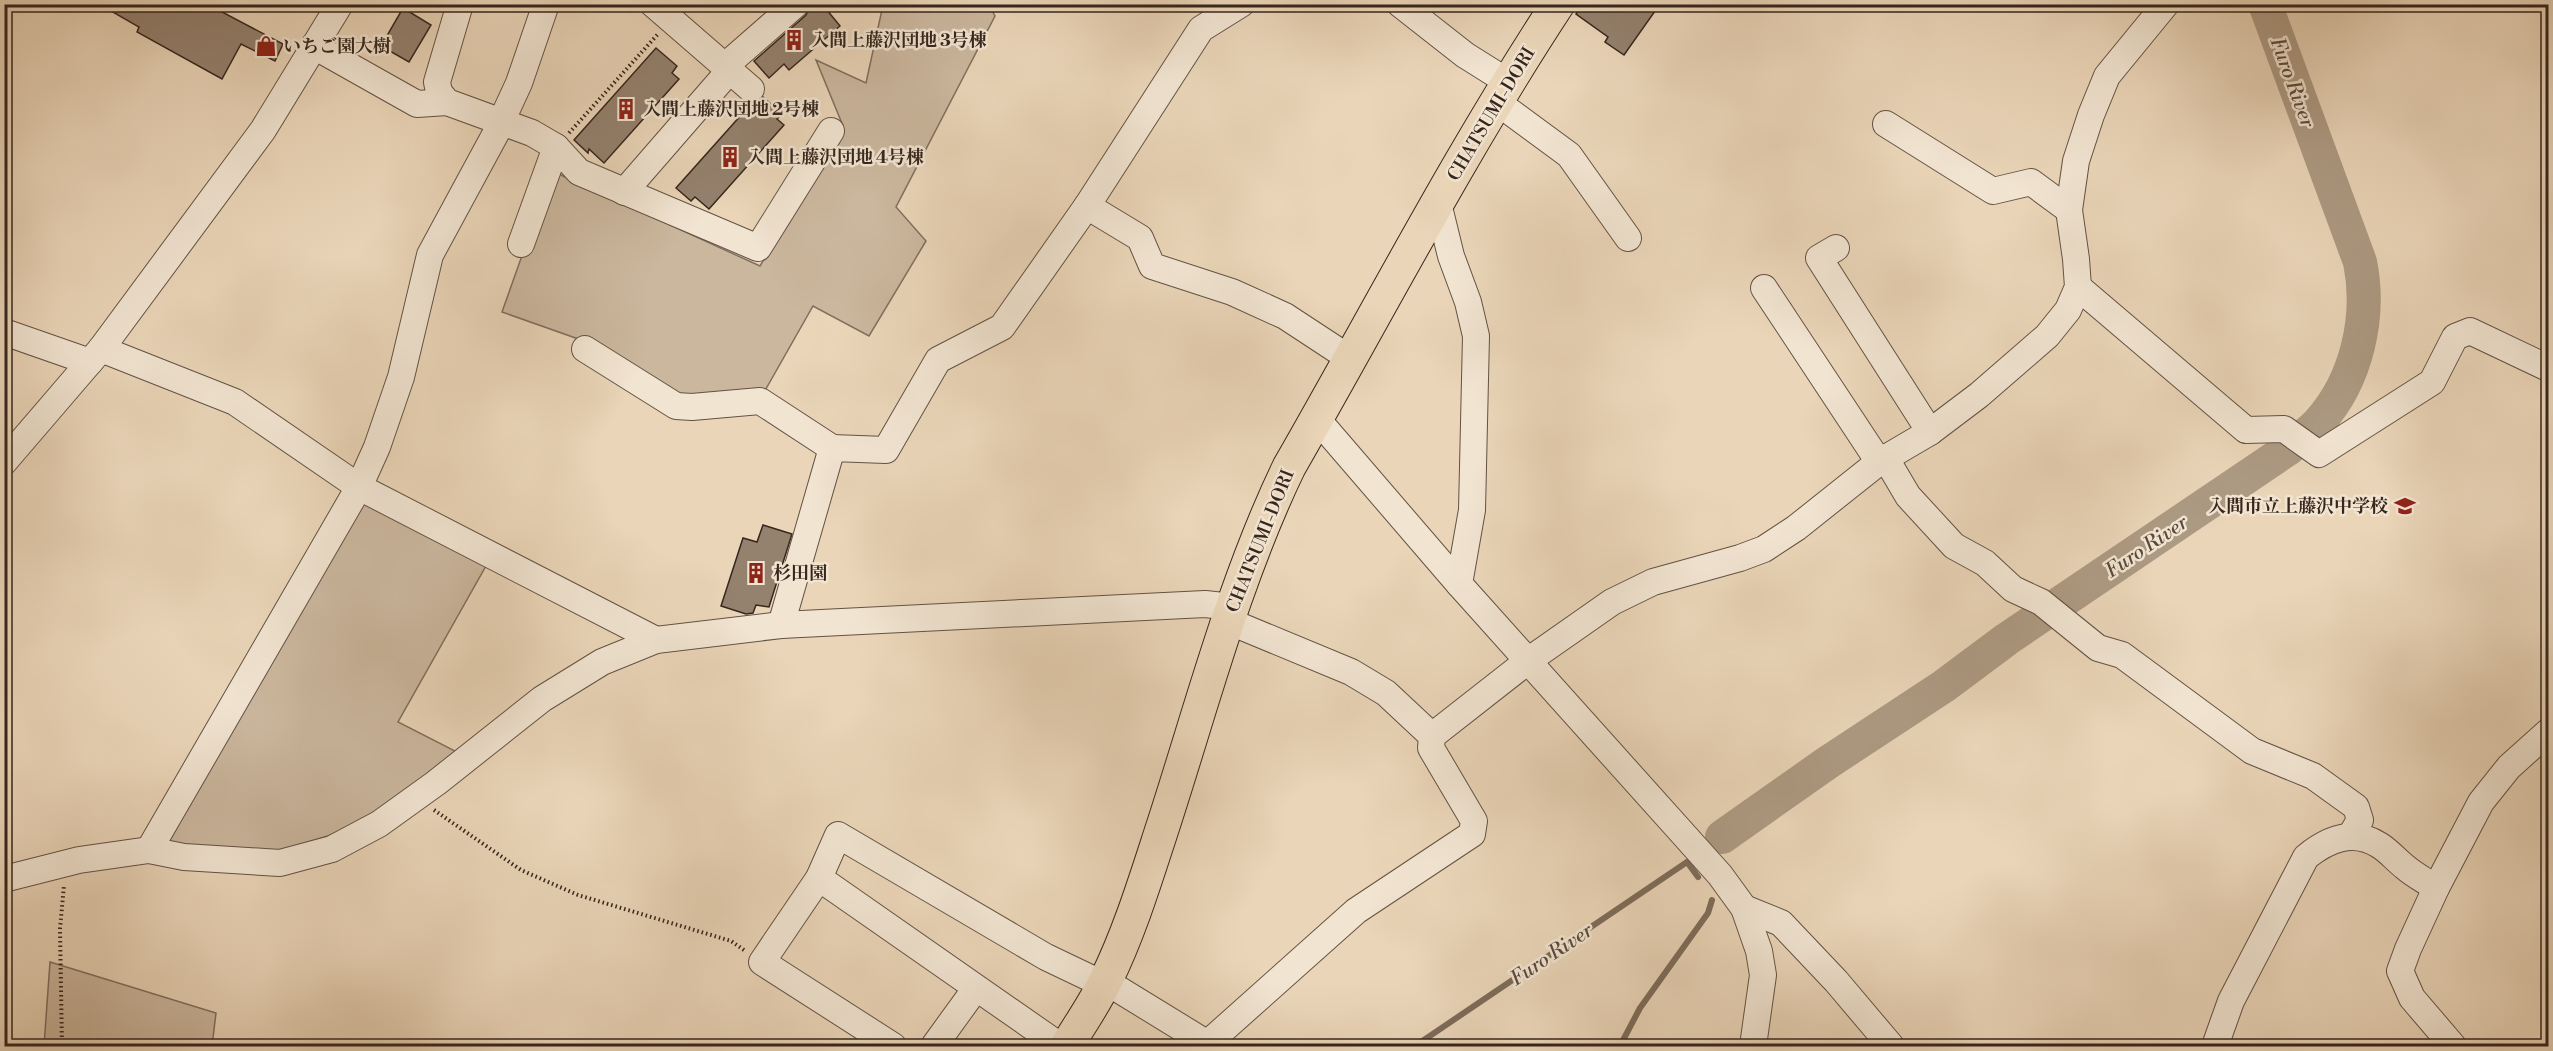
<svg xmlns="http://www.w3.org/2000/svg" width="2553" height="1051" font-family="'Libre Bodoni','Noto Serif JP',serif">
<rect width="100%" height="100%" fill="#ead5b8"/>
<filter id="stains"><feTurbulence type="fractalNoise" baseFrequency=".00333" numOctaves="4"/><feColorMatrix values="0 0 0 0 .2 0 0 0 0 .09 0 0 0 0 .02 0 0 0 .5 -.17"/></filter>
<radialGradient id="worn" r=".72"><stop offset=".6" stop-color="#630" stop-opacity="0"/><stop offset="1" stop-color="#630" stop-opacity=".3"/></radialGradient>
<g fill="#cbb79e" stroke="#806e5e" stroke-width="1.5">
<polygon points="883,5 989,5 995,16 896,207 926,241 869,336 813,306 763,394 682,399 584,341 502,312 552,171 760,266 843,126 816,60 866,83"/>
<polygon points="353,471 491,557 398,722 459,753 382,808 331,835 276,852 214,852 144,839"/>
<polygon points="50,962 216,1013 212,1046 44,1046"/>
</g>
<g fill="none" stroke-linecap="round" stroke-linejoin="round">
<g stroke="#7d6c5a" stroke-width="6">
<polyline points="1415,1046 1687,862 1698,877"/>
<polyline points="1620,1046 1640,1008 1708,913 1712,900"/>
</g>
<path stroke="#ad9a83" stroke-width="34" d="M1722,837l105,-74 117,-77 63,-47 281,-190c10,-9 22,-17 31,-27 38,-42 52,-106 41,-160l-95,-258"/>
</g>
<g fill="#94816e" stroke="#36261d" stroke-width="1.5">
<polygon points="99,4 207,4 283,44 275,61 241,44 222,79 137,32 139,27"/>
<polygon points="811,4 822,4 840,26 789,70 784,64 769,78 754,61 806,15"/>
<polygon points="1583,4 1660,4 1624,55 1605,42 1608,37 1576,14"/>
<polygon points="403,8 431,25 409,62 381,46"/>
<polygon points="656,48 677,66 672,73 679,79 604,163 589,149 588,153 574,140"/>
<polygon points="763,97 782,114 777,119 784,125 709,209 695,197 691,201 676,188 751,104 756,103"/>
<polygon points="763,525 792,534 769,607 756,605 753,613 746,614 721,606 743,538 757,542"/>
</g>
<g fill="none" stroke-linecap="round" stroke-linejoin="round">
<defs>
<g id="minor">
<polyline points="460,4 437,82 439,92 447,102 532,133 556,147 521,244"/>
<polyline points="653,4 751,89"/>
<polyline points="1400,4 1465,55 1508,82"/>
<polyline points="314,46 417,104 447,102"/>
<polyline points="725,66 796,4"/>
<polyline points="1497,102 1569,155 1628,238"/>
<polyline points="1886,124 1993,191 2031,182 2069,210"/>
<polyline points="556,147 579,172 758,248 831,131"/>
<polyline points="624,192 730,70"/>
<polyline points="1438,203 1451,256 1468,302 1476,336 1472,510 1459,584"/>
<polyline points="1087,206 1140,238 1152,266 1232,292 1285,316 1349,358"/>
<polyline points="1836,248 1819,258 1930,432"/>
<polyline points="2078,287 2246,430 2284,429 2319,454 2432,382 2455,337 2470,331 2548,368"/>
<polyline points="1764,288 1879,462"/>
<polyline points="4,332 90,362"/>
<polyline points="101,349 235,402 359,487 656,640"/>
<polyline points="585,349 676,406 692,407 760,401 832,448"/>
<polyline points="1317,419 1459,584 1720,875 1744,908 1759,951 1763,975 1753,1046"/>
<polyline points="1885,457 1908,496 1954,546 1985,563 2013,589 2041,602 2098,648 2122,655 2252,751 2313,776 2356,807 2360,820 2351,835"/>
<polyline points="4,462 101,349 263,130 340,4"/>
<polyline points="1228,621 1351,672 1386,693 1432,736"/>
<polyline points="781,625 832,448 886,450 938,360 1002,327 1087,206 1201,29 1241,4"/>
<polyline points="149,850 359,487 377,447 401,377 430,255 496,133 519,83 546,4"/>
<polyline points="819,878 1060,1046"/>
<polyline points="4,879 79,860 149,850 184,857 280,863 332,849 379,824 436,783 542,699 602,662 656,640 781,625 1205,604 1233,607"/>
<polyline points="1744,908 1781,923 1836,981 1891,1046"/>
<polyline points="1207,1044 1356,911 1472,834 1474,821 1431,748 1432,736 1529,660 1612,602 1653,582 1740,558 1764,549 1796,528 1879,462 1930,432 1979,395 2047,336 2068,310 2078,287 2076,259 2069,210 2076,161 2091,115 2107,76 2166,4"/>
<polyline points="893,1046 762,962 819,878 838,835 1046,957 1090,978 1105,981 1211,1046"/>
<polyline points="934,1046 976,988"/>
<path d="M2215,1046l16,-45 75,-144c22,-18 47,-28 73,-12 10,6 17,15 26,22 9,8 21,14 31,21"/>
<polyline points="2453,1046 2412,998 2400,971 2408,949 2436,888 2481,802 2509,767 2548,732"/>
</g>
<path id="major" d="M1067,1046c13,-22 28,-43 39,-66 24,-49 40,-102 57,-154 39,-120 71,-245 126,-359 89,-155 171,-314 269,-463"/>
</defs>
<use href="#minor" stroke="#635244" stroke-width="28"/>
<use href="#major" stroke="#36261d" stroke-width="35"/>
<g stroke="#36261d" stroke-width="4" stroke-dasharray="1.5 3" stroke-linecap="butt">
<polyline points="569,133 658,34"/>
<polyline points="434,810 521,870 578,895 731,941 744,950"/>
<polyline points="62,1046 60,929 64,885"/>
</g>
<use href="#minor" stroke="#f1e4d1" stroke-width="26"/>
<use href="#major" stroke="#ead5b8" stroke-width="33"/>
</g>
<defs>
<symbol id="building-bare" viewBox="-9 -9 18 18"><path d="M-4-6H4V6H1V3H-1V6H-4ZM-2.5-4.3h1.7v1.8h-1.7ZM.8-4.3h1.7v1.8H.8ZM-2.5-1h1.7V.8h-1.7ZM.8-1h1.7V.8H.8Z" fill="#8f2418" stroke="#f1e4d1" stroke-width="2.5" paint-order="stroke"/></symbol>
<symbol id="shop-bare" viewBox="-9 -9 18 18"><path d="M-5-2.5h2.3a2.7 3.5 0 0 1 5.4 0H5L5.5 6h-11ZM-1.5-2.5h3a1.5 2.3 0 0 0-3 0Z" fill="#8f2418" stroke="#f1e4d1" stroke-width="2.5" paint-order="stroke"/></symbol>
<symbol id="school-bare" viewBox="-9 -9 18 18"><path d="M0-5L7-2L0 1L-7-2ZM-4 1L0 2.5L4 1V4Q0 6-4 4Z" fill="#8f2418" stroke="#f1e4d1" stroke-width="2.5" paint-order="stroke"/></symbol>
</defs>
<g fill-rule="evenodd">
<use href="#building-bare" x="779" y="25" width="30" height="30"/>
<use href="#shop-bare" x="251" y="31" width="30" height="30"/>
<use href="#building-bare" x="611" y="94" width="30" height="30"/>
<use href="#building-bare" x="715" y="142" width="30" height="30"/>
<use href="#school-bare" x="2390" y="491" width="30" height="30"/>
<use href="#building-bare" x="741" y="558" width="30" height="30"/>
</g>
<g text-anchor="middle" stroke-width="5" stroke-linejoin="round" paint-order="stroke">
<g font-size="18" font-weight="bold" fill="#36261d" stroke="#f1e4d1" text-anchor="start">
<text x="811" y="46">入間上藤沢団地 3号棟</text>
<text x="283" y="52">いちご園大樹</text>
<text x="643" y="115">入間上藤沢団地 2号棟</text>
<text x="747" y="163">入間上藤沢団地 4号棟</text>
<text x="2388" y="512" text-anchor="end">入間市立上藤沢中学校</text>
<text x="773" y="579">杉田園</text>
</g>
<g font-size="18" fill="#36261d" stroke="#f1e4d1">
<text transform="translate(1491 114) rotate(-59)" y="6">CHATSUMI-DORI</text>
<text transform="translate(1260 541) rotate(-68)" y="6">CHATSUMI-DORI</text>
</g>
<g font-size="20" font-style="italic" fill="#5a493c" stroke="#f1e4d1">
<text transform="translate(2293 82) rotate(70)" y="7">Furo River</text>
<text transform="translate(2146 546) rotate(-34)" y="7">Furo River</text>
<text transform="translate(1551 954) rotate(-34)" y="7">Furo River</text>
</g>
</g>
<rect width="2553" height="1051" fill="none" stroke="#ead5b8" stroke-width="24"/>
<rect x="6" y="6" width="2541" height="1039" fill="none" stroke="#36261d" stroke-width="3"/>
<rect x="12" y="12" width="2529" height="1027" fill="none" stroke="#36261d" stroke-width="1.5"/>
<rect width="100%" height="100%" filter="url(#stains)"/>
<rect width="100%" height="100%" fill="url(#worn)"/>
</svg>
